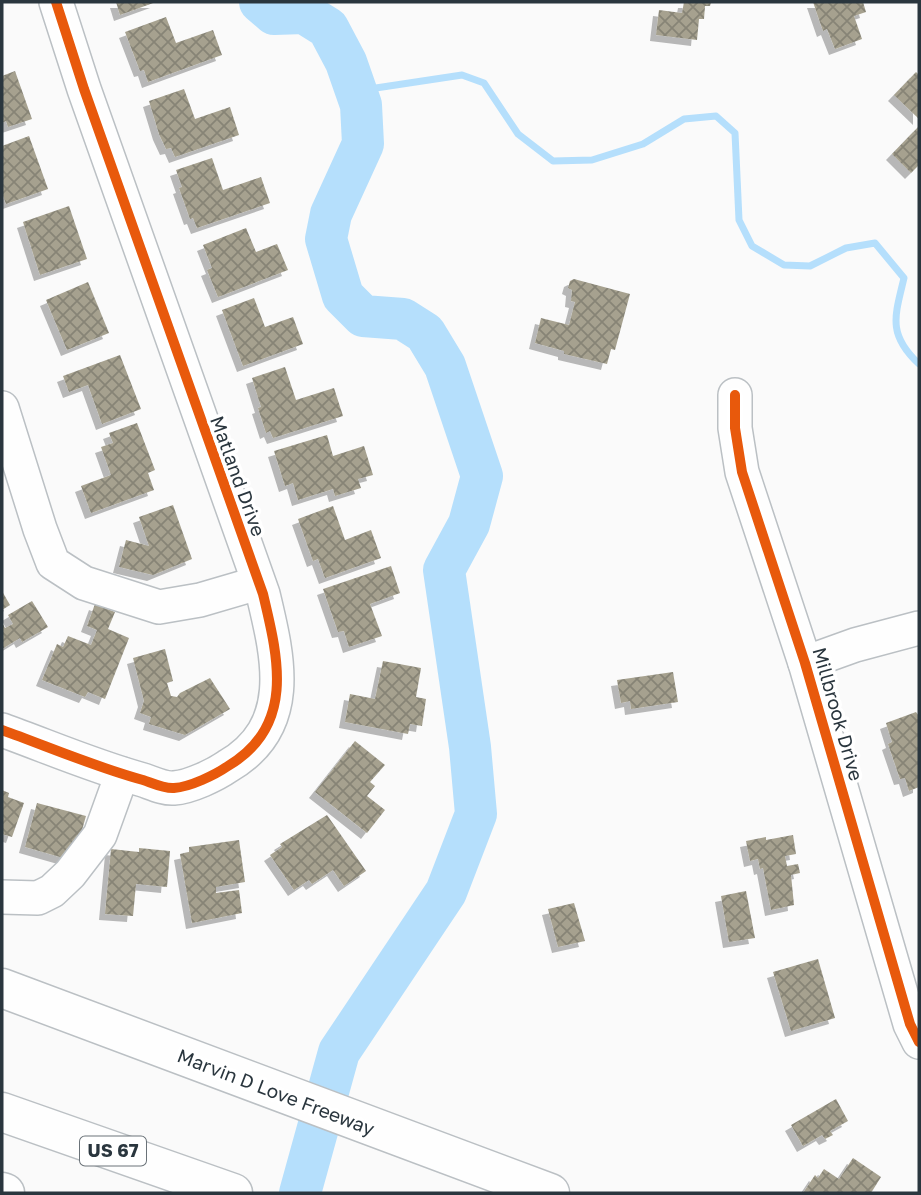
<svg xmlns="http://www.w3.org/2000/svg" width="921" height="1195" font-family="'Golos Text',sans-serif">
<defs>
<pattern id="building-cross-hatch" width="8" height="8" patternUnits="userSpaceOnUse" patternTransform="scale(1.75)"><rect width="8" height="8" fill="#a6a18f"/><path d="M0 0l8 8M0 8l8-8" fill="none" stroke="#878476"/></pattern>
<filter id="shadow"><feDropShadow dx="-6" dy="6" stdDeviation="0" flood-color="#0004"/></filter>
</defs>
<rect width="100%" height="100%" fill="#fafafa"/>
<g fill="none" stroke-linecap="round" stroke-linejoin="round">
<path stroke="#b5dffc" stroke-width="7" d="M356,91l106,-16 22,8 34,51 35,27 39,-1 51,-16 41,-25 32,-3 19,17 4,87 13,26 32,19 26,1 36,-18 29,-5 29,35c-9,38 -17,56 15,86"/>
<polyline stroke="#b5dffc" stroke-width="42" points="260,2 274,14 304,13 328,28 346,62 361,105 363,144 331,214 326,239 343,296 363,316 403,319 425,333 445,366 482,476 469,524 444,570 470,747 476,814 446,892 339,1052 300,1193"/>
</g>
<g fill="url(#building-cross-hatch)" filter="url(#shadow)">
<polygon points="116,2 156,2 120,15"/>
<polygon points="684,2 711,2 710,6 705,6 704,19 699,19 697,40 656,35 659,10 682,13"/>
<polygon points="813,2 863,2 866,12 854,16 862,39 835,49 827,29 823,31"/>
<polygon points="166,17 176,43 213,30 222,55 148,82 144,70 140,71 125,32"/>
<polygon points="15,71 32,119 8,127 6,121 2,123 2,76"/>
<polygon points="916,72 919,75 919,119 894,95"/>
<polygon points="184,89 195,119 230,107 239,135 175,157 171,148 166,149 159,134 149,101"/>
<polygon points="919,126 919,165 911,173 892,154"/>
<polygon points="29,136 48,189 6,204 2,193 2,146"/>
<polygon points="212,158 223,190 261,177 270,203 197,228 193,218 190,219 179,188 182,187 176,170"/>
<polygon points="69,206 87,259 40,275 23,222"/>
<polygon points="246,228 256,252 277,244 288,270 218,297 207,270 212,268 203,245"/>
<polygon points="574,279 630,294 615,350 611,349 607,364 564,354 564,351 535,343 541,318 569,325 575,302 571,301 572,290 568,288 570,281"/>
<polygon points="88,282 109,333 67,350 46,300"/>
<polygon points="254,298 265,327 293,317 303,344 243,366 222,310"/>
<polygon points="120,355 141,409 102,424 88,385 69,392 63,376"/>
<polygon points="285,367 296,400 334,388 343,416 273,438 270,431 266,433 258,408 261,407 252,378"/>
<polygon points="137,423 155,470 148,473 154,490 91,513 81,486 111,475 101,447 113,443 109,433"/>
<polygon points="327,435 333,456 364,446 373,475 358,479 361,488 335,496 333,489 298,500 293,483 285,486 274,451"/>
<polygon points="173,505 192,559 153,575 119,567 126,540 149,546 139,517"/>
<polygon points="333,506 345,540 371,530 381,558 325,578 318,559 313,561 298,519"/>
<polygon points="391,566 400,593 370,604 382,636 349,647 344,631 338,632 323,589"/>
<polygon points="2,591 10,605 2,610"/>
<polygon points="32,601 48,627 22,642 20,638 2,649 2,622 5,628 13,624 8,615"/>
<polygon points="95,604 115,612 108,629 129,638 105,699 88,692 85,697 42,680 57,644 63,647 68,636 91,645 97,630 87,626"/>
<polygon points="165,649 173,681 167,683 171,696 177,697 180,693 210,678 230,709 185,735 149,724 151,717 140,713 144,701 133,658"/>
<polygon points="383,661 421,668 416,697 426,699 422,726 410,724 408,734 345,722 350,694 375,699"/>
<polygon points="673,672 678,702 631,709 630,701 621,703 617,680"/>
<polygon points="916,712 919,716 919,787 909,791 905,778 900,779 888,744 892,742 886,723"/>
<polygon points="355,741 385,765 370,782 375,786 367,796 385,810 367,833 315,792"/>
<polygon points="2,790 9,793 8,797 24,803 12,837 2,834"/>
<polygon points="37,803 86,816 75,855 67,859 25,847"/>
<polygon points="327,815 366,871 344,886 333,870 312,884 309,880 294,890 270,855 282,847 280,844"/>
<polygon points="793,835 796,854 785,856 787,866 798,864 800,873 791,875 794,905 771,910 763,868 760,869 758,859 750,861 746,841 766,837 766,840"/>
<polygon points="239,840 245,882 216,887 216,893 239,890 242,913 192,923 180,854 189,852 189,847"/>
<polygon points="139,848 170,851 167,887 136,884 133,916 105,914 111,849 139,852"/>
<polygon points="746,891 755,938 729,942 721,896"/>
<polygon points="574,903 585,941 558,947 548,909"/>
<polygon points="818,959 835,1018 791,1031 773,972"/>
<polygon points="836,1099 848,1121 830,1131 833,1135 825,1139 822,1135 803,1146 791,1125"/>
<polygon points="853,1158 881,1177 871,1193 803,1193 815,1175 818,1178 824,1169 839,1179"/>
</g>
<g fill="none" stroke-linecap="round" stroke-linejoin="round">
<defs>
<g id="minor">
<polyline points="735,395 735,428 742,472 805,663 910,1024 919,1042"/>
<polyline points="2,408 40,529 53,563 84,583 159,607 200,600 258,583"/>
<polyline points="805,663 855,645 919,628"/>
<path d="M2,730c47,17 93,37 141,50 9,3 22,9 31,8 16,-1 41,-13 54,-22 68,-40 50,-109 35,-172l-179,-505 -28,-87"/>
<polyline points="2,897 38,898 52,891 70,874 100,835 122,774"/>
</g>
<polyline id="major" points="2,988 550,1193"/>
<g id="highway">
<polyline points="2,1112 233,1193"/>
<polyline points="2,1192 5,1193"/>
</g>
</defs>
<use href="#minor" stroke="#bbc0c4" stroke-width="36"/>
<use href="#major" stroke="#bbc0c4" stroke-width="41"/>
<use href="#highway" stroke="#bbc0c4" stroke-width="41"/>
<use href="#minor" stroke="#fefefe" stroke-width="33"/>
<use href="#major" stroke="#fefefe" stroke-width="38"/>
<use href="#highway" stroke="#fefefe" stroke-width="38"/>
<defs>
<g id="cycleway">
<polyline points="735,395 735,428 742,472 805,663 910,1024 919,1042"/>
<path d="M2,730c47,17 93,37 141,50 9,3 22,9 31,8 16,-1 41,-13 54,-22 68,-40 50,-109 35,-172l-179,-505 -28,-87"/>
</g>
</defs>
<use href="#cycleway" stroke="#fff" stroke-width="15"/>
<use href="#cycleway" stroke="#e8590c" stroke-width="10"/>
</g>
<g text-anchor="middle" stroke-width="7" stroke-linejoin="round" paint-order="stroke">
<rect fill="#fff" stroke="#6a7278" stroke-width="2" x="80" y="1136.5" width="66" height="29" rx="5"/>
<g font-size="18" font-weight="bold" fill="#2a363e">
<text x="113" y="1157">US 67</text>
</g>
<g font-size="19" fill="#2a363e" stroke="#fff">
<text transform="translate(238 476) rotate(70)" y="7">Matland Drive</text>
<text transform="translate(838 714) rotate(74)" y="7">Millbrook Drive</text>
<text transform="translate(276 1092) rotate(21)" y="7">Marvin D Love Freeway</text>
</g>
</g>
<rect width="921" height="1195" fill="none" stroke="#2a363e" stroke-width="7"/>
</svg>
